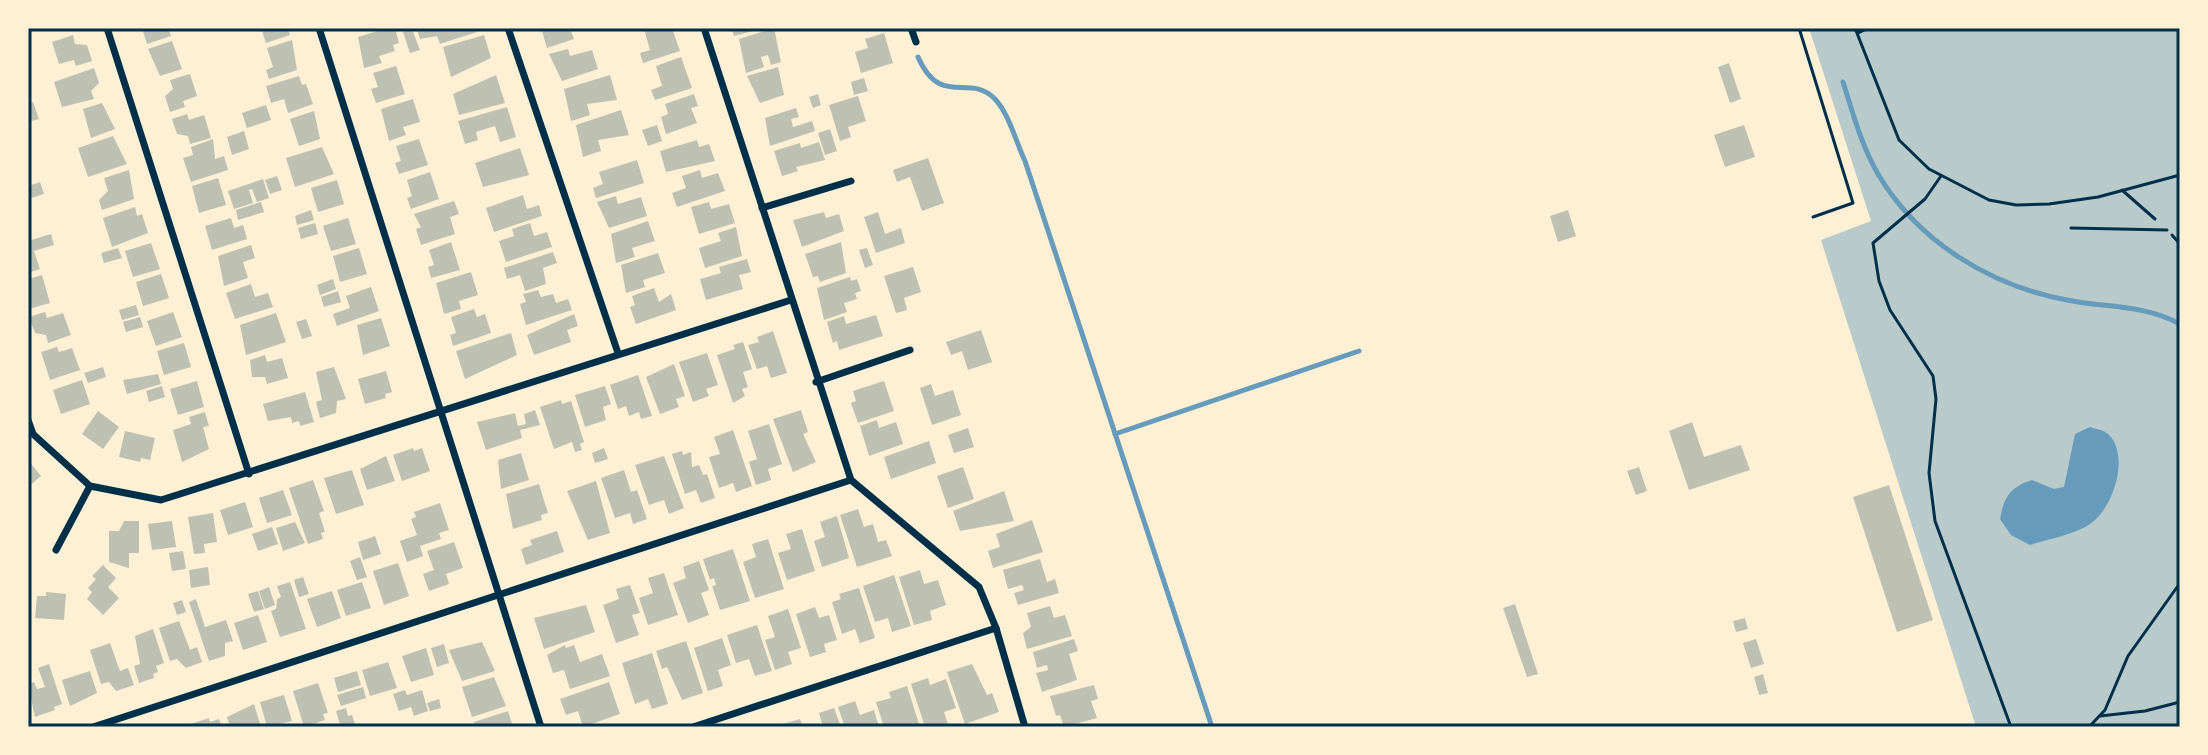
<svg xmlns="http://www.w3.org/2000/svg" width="2208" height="755" font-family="Signika,sans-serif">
<rect width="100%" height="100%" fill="#fdf0d5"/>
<polygon fill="#b9caca" points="1809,28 2180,28 2180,727 1976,727 1821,240 1871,221"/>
<path fill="#669bbc" d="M2090,427c6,2 14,3 18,7 23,21 5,75 -18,90 -16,11 -42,15 -60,21l-19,-10 -11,-16c4,-22 10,-32 32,-39l22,9 10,-2 11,-53z"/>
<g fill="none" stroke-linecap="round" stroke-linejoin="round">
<g stroke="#669bbc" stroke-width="5">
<path d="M918,57c23,52 51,15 77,42 14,15 21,43 30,62l187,566"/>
<path d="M1843,82c10,31 18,63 35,92 40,68 113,112 189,126 39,8 76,4 113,24"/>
<polyline points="1115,434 1359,351"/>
</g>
</g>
<g fill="#bec0b2">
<polygon points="142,28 168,28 171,36 147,44"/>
<polygon points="261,28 288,28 290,35 266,43"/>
<polygon points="387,28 395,28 399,43 393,45 395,51 379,56 382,63 364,68 358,37"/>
<polygon points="424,28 476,28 477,32 440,44 437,36 420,39 417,30"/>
<polygon points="541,28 570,28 574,39 547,48"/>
<polygon points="672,28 680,51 643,63 640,53 650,50 644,29"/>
<polygon points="731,28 752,28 753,31 734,36"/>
<polygon points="774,28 781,62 771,65 768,55 761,57 764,67 746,73 739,39"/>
<polygon points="412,29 420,50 410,53 403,32"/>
<polygon points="884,33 893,63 861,73 855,52 868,48 865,39"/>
<polygon points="73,35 75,44 87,45 92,61 76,66 74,60 59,64 52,42"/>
<polygon points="484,35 491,58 451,77 443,47"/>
<polygon points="292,40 297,70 269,79 266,70 273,67 267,48"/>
<polygon points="172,41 182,69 160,76 148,49"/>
<polygon points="568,49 570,56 592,50 598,69 562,81 549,54"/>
<polygon points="681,57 692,88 655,100 651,90 662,86 656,66"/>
<polygon points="1729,63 1741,99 1730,103 1718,67"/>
<polygon points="396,66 405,94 376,103 371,89 378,87 373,73"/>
<polygon points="778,67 784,95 760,103 747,76"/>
<polygon points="94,68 99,83 91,91 94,99 62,107 54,82"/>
<polygon points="190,74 197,96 183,101 185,107 170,112 165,96 173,89 170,80"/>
<polygon points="496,75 505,103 459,115 453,94"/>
<polygon points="610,75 617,100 587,104 590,115 571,121 564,89"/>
<polygon points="299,76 302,85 306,84 313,104 288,113 284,99 271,103 266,86"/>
<polygon points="864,78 868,91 854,95 851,82"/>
<polygon points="694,94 698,106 691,108 697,123 666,134 661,117 668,114 665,104"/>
<polygon points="818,94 821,105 813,108 809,97"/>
<polygon points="858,96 866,121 848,127 851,137 840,141 829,105"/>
<polygon points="413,99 420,122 403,127 406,135 389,141 381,109"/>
<polygon points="33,102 39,119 28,122 28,104"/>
<polygon points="102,103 115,129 91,138 83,109"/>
<polygon points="266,105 271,120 247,128 242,113"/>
<polygon points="507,107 516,137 500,142 495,126 476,132 478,140 465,144 458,121"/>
<polygon points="796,108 799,117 791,119 793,127 812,121 815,131 770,146 765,118"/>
<polygon points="621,110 629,135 598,140 601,151 583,157 576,125"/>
<polygon points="314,111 320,139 299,146 290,119"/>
<polygon points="187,114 189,120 204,115 211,138 190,144 188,136 177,134 172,119"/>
<polygon points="657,125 662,141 648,146 642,130"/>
<polygon points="1744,125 1755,157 1725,167 1714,135"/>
<polygon points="830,129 837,151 825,155 818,133"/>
<polygon points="244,131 249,149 232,155 227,137"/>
<polygon points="113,136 127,164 88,177 78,148"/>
<polygon points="213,139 215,159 224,156 228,170 191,182 183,158 193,155 191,147"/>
<polygon points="419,139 428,165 399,174 395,163 401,161 396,146"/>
<polygon points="697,140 699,147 709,144 715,161 666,172 660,151"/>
<polygon points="819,142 825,160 796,167 798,171 782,176 774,151 800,143 801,148"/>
<polygon points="322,147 334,174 295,187 286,158"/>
<polygon points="520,148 529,175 483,187 475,163"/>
<polygon points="928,158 944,203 922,211 910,177 897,182 893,170"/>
<polygon points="637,160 644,183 596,198 593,188 603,184 599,172"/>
<polygon points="129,170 134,199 102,210 99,200 108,191 104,178"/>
<polygon points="700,170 702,178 718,173 725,191 677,207 672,193 686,188 682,176"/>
<polygon points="430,172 439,199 411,209 407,198 412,196 407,180"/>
<polygon points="277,176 282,190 270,194 265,180"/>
<polygon points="218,178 226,205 199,213 192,186"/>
<polygon points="263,179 269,198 257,202 252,189 249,190 253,203 234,209 228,191"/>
<polygon points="337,180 344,204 318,212 311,188"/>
<polygon points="40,182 44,194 28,199 28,186"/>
<polygon points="523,195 527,209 539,205 542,216 494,232 486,208"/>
<polygon points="616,196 618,204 641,197 647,216 609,228 597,202"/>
<polygon points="454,201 459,214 450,217 455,234 421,245 416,229 421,227 414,214"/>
<polygon points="261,202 264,212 238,220 236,210"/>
<polygon points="709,202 711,209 729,204 735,223 699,234 691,207"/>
<polygon points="135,207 137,216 142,214 148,233 112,247 103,218"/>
<polygon points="311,210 314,220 297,225 295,216"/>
<polygon points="1568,210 1576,236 1558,242 1550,216"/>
<polygon points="824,212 826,218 839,214 844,231 802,247 793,220"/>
<polygon points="878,212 885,234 901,228 905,243 876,253 864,217"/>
<polygon points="231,218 234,228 243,225 247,239 212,250 205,226"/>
<polygon points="348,218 356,244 331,251 323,226"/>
<polygon points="648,221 655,241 632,248 635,257 616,263 611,234"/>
<polygon points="315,223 318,234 301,239 298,228"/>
<polygon points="530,223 534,236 547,232 552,247 506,262 499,241 514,236 512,229"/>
<polygon points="736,227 742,256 705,268 699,248 721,241 718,233"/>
<polygon points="51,234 54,245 34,251 40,269 28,273 28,241"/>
<polygon points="451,242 460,270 431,278 428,267 434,265 429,250"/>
<polygon points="841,242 846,273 820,282 818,276 813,277 805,254"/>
<polygon points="151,243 160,269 133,277 125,251"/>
<polygon points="251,245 255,258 243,262 248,278 224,286 218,256"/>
<polygon points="118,248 122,258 104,263 101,253"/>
<polygon points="359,248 367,274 340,282 333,256"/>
<polygon points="867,248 873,265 865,268 859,250"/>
<polygon points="553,252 557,263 543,268 546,284 525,291 520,275 507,279 504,268"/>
<polygon points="658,253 665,273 643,280 645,287 626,293 621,265"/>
<polygon points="747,259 751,272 739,275 743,289 706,300 700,279 721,273 719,267"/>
<polygon points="913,267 921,292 904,298 907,310 896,313 884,276"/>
<polygon points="471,272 478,295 459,301 461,309 444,314 436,283"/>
<polygon points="161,274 169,298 143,306 136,282"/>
<polygon points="42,275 50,303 29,309 28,279"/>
<polygon points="850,277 851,281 857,279 861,291 855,293 857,299 844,303 847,312 824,320 817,288"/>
<polygon points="333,279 336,289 320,295 317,285"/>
<polygon points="251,284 255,297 268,293 273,307 235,319 226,293"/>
<polygon points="371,287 379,311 337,326 333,314 350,308 346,296"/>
<polygon points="654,288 659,302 671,294 676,310 636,324 630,307 635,305 632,296"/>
<polygon points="538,290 541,297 553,294 556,303 568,299 572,310 526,325 520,304 526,302 523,294"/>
<polygon points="338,291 341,302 324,307 321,297"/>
<polygon points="136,305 139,315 122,320 119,310"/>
<polygon points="474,309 477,317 485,314 491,333 453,346 450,335 456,333 451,317"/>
<polygon points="45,312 47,318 63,313 71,335 48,343 46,335 35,333 29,317"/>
<polygon points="173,312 182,337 156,346 147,321"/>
<polygon points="276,313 286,342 246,355 240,325"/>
<polygon points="574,314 578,326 567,330 571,342 534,355 527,335"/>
<polygon points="876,315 883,336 839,350 837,341 833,343 827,322 844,316 846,324"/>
<polygon points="140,317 143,327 126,332 123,322"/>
<polygon points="381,318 390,346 363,355 357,325"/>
<polygon points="306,319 312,336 302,339 296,322"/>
<polygon points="981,330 992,362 968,370 962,351 951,355 946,342"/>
<polygon points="773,331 787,373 771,378 767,366 757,369 748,345 759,342 757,337"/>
<polygon points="511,333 517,355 465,379 456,351"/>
<polygon points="743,342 752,369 743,372 748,387 742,389 745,396 733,403 717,355 735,349 733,345"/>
<polygon points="184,343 191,367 164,375 157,351"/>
<polygon points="57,347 59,352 72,348 80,370 50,380 41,352"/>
<polygon points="707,353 718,385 706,389 709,396 693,402 679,362"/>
<polygon points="265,355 267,362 282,358 288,378 267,384 265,377 252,377 250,360"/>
<polygon points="674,364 685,396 676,399 679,407 660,414 646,377"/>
<polygon points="103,367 106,377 88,383 84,373"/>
<polygon points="334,367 346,399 337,401 336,413 320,418 316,402 322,400 316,372"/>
<polygon points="386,371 392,392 385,394 386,398 365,404 358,379"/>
<polygon points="158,374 161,384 127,394 123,380"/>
<polygon points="638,375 652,416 641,419 639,412 629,416 626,406 618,409 610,385"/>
<polygon points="82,380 90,404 61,414 53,390"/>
<polygon points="197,381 204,407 178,415 170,389"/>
<polygon points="884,381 894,411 858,423 851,403 856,401 853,391"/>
<polygon points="931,384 935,396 953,390 961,415 932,425 920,388"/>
<polygon points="162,386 165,397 149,402 146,391"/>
<polygon points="605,386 611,404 603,407 606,420 585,427 575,395"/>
<polygon points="305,392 314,422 300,426 299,421 292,423 291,417 268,421 263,404"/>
<polygon points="561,400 562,404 571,401 584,442 580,444 582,450 575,452 572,442 554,449 540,407"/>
<polygon points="535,410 540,425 520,430 522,438 486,450 477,422 515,413 518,426 526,424 524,414"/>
<polygon points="801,410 808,432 803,434 816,462 793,472 773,419"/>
<polygon points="98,411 119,427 103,449 82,434"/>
<polygon points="205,412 209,426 203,427 209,449 182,462 173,430 191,424 189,417"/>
<polygon points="877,420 879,428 896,422 903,444 869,456 860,426"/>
<polygon points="1692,422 1704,457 1741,445 1750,470 1689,490 1669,431"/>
<polygon points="769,424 782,464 768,469 771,480 756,485 749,462 757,459 748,431"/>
<polygon points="968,428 974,447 954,453 948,435"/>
<polygon points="733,430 752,486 736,492 733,483 719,488 709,457 720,454 714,437"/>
<polygon points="125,431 155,438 150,460 141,458 140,462 119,457"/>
<polygon points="929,441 936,463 891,479 884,457"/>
<polygon points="413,448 414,451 422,448 430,471 402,481 393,455"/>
<polygon points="604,448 608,459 595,463 592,453"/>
<polygon points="682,451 683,455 691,452 692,467 699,465 703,475 707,474 715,498 701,503 696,490 685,494 672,454"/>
<polygon points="521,453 529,480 501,489 498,460"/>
<polygon points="386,456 395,481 367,490 360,469"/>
<polygon points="664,456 684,508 669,514 664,500 649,505 635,465"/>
<polygon points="28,460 41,476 28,487"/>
<polygon points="963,467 974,499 948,508 937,476"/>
<polygon points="1639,467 1647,491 1636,495 1627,471"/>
<polygon points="352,470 364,505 336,514 324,478"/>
<polygon points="624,470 631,492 637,490 647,519 633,524 630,513 615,518 601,478"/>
<polygon points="313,480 324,511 319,513 325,532 321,533 323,539 308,544 289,488"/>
<polygon points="596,481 610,533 588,540 567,491"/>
<polygon points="539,484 548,513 541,515 542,520 513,529 506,494"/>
<polygon points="1889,485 1933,620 1897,632 1853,497"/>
<polygon points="283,490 292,515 267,523 259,498"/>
<polygon points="1004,491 1014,521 960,531 953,511"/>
<polygon points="245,502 253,527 228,535 220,510"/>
<polygon points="440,503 449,530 439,533 441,539 420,546 423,556 407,562 400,541 417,535 411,519 416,517 414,512"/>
<polygon points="858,509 864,527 873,524 878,542 886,540 892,556 857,567 840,515"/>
<polygon points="213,513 217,542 204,544 205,553 194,554 188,517"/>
<polygon points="837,516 849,558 822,567 814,541 825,537 820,522"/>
<polygon points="1032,520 1043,552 993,568 988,551 1000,547 996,534"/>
<polygon points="124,521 139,521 139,553 129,553 129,568 109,562 109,531 119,531"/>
<polygon points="172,521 176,547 152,550 148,524"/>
<polygon points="295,522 305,543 283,551 276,528"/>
<polygon points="272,527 278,544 258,551 252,534"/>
<polygon points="802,529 815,571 787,580 778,553 791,549 786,534"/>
<polygon points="557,531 564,552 526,565 521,549 532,545 530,540"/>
<polygon points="375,536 381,554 363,560 358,542"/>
<polygon points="768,539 784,589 755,598 743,562 756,557 752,544"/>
<polygon points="454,542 463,568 446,574 449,584 429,591 423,574 434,570 427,551"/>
<polygon points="733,549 750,601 720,610 712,586 716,585 714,578 710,580 703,559"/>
<polygon points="183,551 186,569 172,571 169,553"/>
<polygon points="360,557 367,577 357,580 350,561"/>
<polygon points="1040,559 1047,582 1055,579 1059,593 1018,605 1014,593 1024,590 1022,585 1008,589 1003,570"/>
<polygon points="699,561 709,590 701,593 709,615 688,623 673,583 686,578 683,567"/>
<polygon points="398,563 409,596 384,605 373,571"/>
<polygon points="103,565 116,578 108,587 119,598 103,615 87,599 92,592 88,588 96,579 92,576"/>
<polygon points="208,567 210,585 191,588 189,570"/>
<polygon points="920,570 924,584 938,580 946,605 930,611 932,620 914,625 899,577"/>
<polygon points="664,573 678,615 648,625 639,598 653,593 648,578"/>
<polygon points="894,575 911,626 892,632 888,618 875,622 863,586"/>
<polygon points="303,577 309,594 299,597 294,580"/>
<polygon points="290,582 306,629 280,637 271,611 276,609 277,599 281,597 277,586"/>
<polygon points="362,582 371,608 346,616 337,590"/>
<polygon points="630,585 640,613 632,615 639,635 616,643 603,605 619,599 616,589"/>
<polygon points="269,587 275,605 265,609 259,591"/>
<polygon points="859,588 875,638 860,643 855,629 842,634 832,602 841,599 839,594"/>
<polygon points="258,591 264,609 254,612 248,594"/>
<polygon points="332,591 341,618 317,627 307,599"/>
<polygon points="46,592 66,594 64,620 35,618 37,596 46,596"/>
<polygon points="196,599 205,627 226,620 233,641 225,643 225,656 209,661 189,602"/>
<polygon points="182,600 186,612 177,615 173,603"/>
<polygon points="1515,604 1538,674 1527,677 1503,608"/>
<polygon points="586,605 595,632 544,649 534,618"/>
<polygon points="1050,606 1054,618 1065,615 1072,636 1027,649 1023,633 1031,627 1027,613"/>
<polygon points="815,607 819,618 829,615 837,640 824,644 826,652 810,657 796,614"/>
<polygon points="788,609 801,648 788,652 792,664 775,670 765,640 775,637 768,616"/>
<polygon points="258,615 267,642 243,650 234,623"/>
<polygon points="1745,618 1748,629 1736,632 1733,621"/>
<polygon points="179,621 190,650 197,647 202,662 186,668 177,659 170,661 159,628"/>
<polygon points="757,625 772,671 755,676 749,659 736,663 727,635"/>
<polygon points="153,629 164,663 156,666 158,672 153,674 154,678 139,683 134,666 140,664 135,636"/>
<polygon points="722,638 731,665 718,670 723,686 708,691 694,648"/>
<polygon points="1074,639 1078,651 1069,654 1077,680 1042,692 1036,673 1048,670 1047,665 1037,668 1033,652"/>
<polygon points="1756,639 1764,664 1751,668 1743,643"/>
<polygon points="686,641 703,693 682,700 667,667 662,669 656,651"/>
<polygon points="482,642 495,671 462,681 449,650"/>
<polygon points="110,643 120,671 128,668 134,685 116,691 109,682 101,684 90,650"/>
<polygon points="444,644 449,663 437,667 431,648"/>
<polygon points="565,645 566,648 574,645 580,662 602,654 610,676 570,689 564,670 553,673 547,655"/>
<polygon points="426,648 434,675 411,682 402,656"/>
<polygon points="652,653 668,704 652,709 648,699 635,704 622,663"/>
<polygon points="388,662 397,688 370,696 362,670"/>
<polygon points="49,664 62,704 54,707 55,710 35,717 28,684 34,682 37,689 45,687 38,668"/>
<polygon points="972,664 987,695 992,693 999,712 965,724 947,672"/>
<polygon points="90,671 97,693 70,706 62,680"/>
<polygon points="357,671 361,685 338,692 334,678"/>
<polygon points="1763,674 1768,693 1759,695 1754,677"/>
<polygon points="494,677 506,706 472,717 462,687"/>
<polygon points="928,678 930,685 946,679 956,708 944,712 949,727 925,727 911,684"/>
<polygon points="609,682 620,714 583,727 578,711 566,715 560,699"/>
<polygon points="318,683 328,713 323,714 325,720 304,727 293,691"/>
<polygon points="1094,685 1098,699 1091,701 1097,718 1064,727 1060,715 1056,716 1050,696"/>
<polygon points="907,686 920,727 884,727 876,702 891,698 889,692"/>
<polygon points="363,687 366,698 341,706 337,695"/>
<polygon points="405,690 407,695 422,690 428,711 414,716 411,707 399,711 393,694"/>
<polygon points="284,695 292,721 267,727 260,702"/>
<polygon points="439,699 441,708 430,711 427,703"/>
<polygon points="855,701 860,715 874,710 879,727 845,727 838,707"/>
<polygon points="254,704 261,727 230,727 227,717"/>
<polygon points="346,708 348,716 352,715 356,727 341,727 336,711"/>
<polygon points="834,708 841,727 823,727 819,713"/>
<polygon points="508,711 513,727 475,727 474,722"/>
<polygon points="209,718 210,722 219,719 222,727 191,727 191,724"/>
<polygon points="800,719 803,727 784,727 783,724"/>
</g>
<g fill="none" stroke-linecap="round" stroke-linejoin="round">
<g stroke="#003049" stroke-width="3">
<polyline points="1855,28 1899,140 1929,169 1989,200 2016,205 2049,204 2098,197 2180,175"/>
<polyline points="1858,33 1869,28"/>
<polyline points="1941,176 1925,199 1873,243 1879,281 1890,310 1933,376 1936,399 1929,473 1935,521 2011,727"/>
<polyline points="2122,190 2155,219"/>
<polyline points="2172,235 2180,244"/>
<polyline points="2100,716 2145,711 2180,702"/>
<polyline points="2089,727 2105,710 2128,656 2180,583"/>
</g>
<g stroke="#003049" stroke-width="3">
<polyline points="1799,28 1853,203 1813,217"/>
<polyline points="2071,228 2167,230"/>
</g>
<g stroke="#003049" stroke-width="7">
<polyline points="107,28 249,474"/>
<polyline points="319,28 541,727"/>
<polyline points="508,28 618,353"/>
<polyline points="704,28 851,480 979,587 996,628 1025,727"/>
<polyline points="911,28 916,42"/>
<polyline points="762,208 851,181"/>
<polyline points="816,382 910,350"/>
<polyline points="28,420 33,434 90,486 161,500 791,300"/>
<polyline points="56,550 90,486"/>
<polyline points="93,727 851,480"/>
<polyline points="693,727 996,628"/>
</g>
</g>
<rect width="2208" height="755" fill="none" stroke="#fdf0d5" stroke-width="60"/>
<rect x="30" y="30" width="2148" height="695" fill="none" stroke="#003049" stroke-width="3"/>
</svg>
